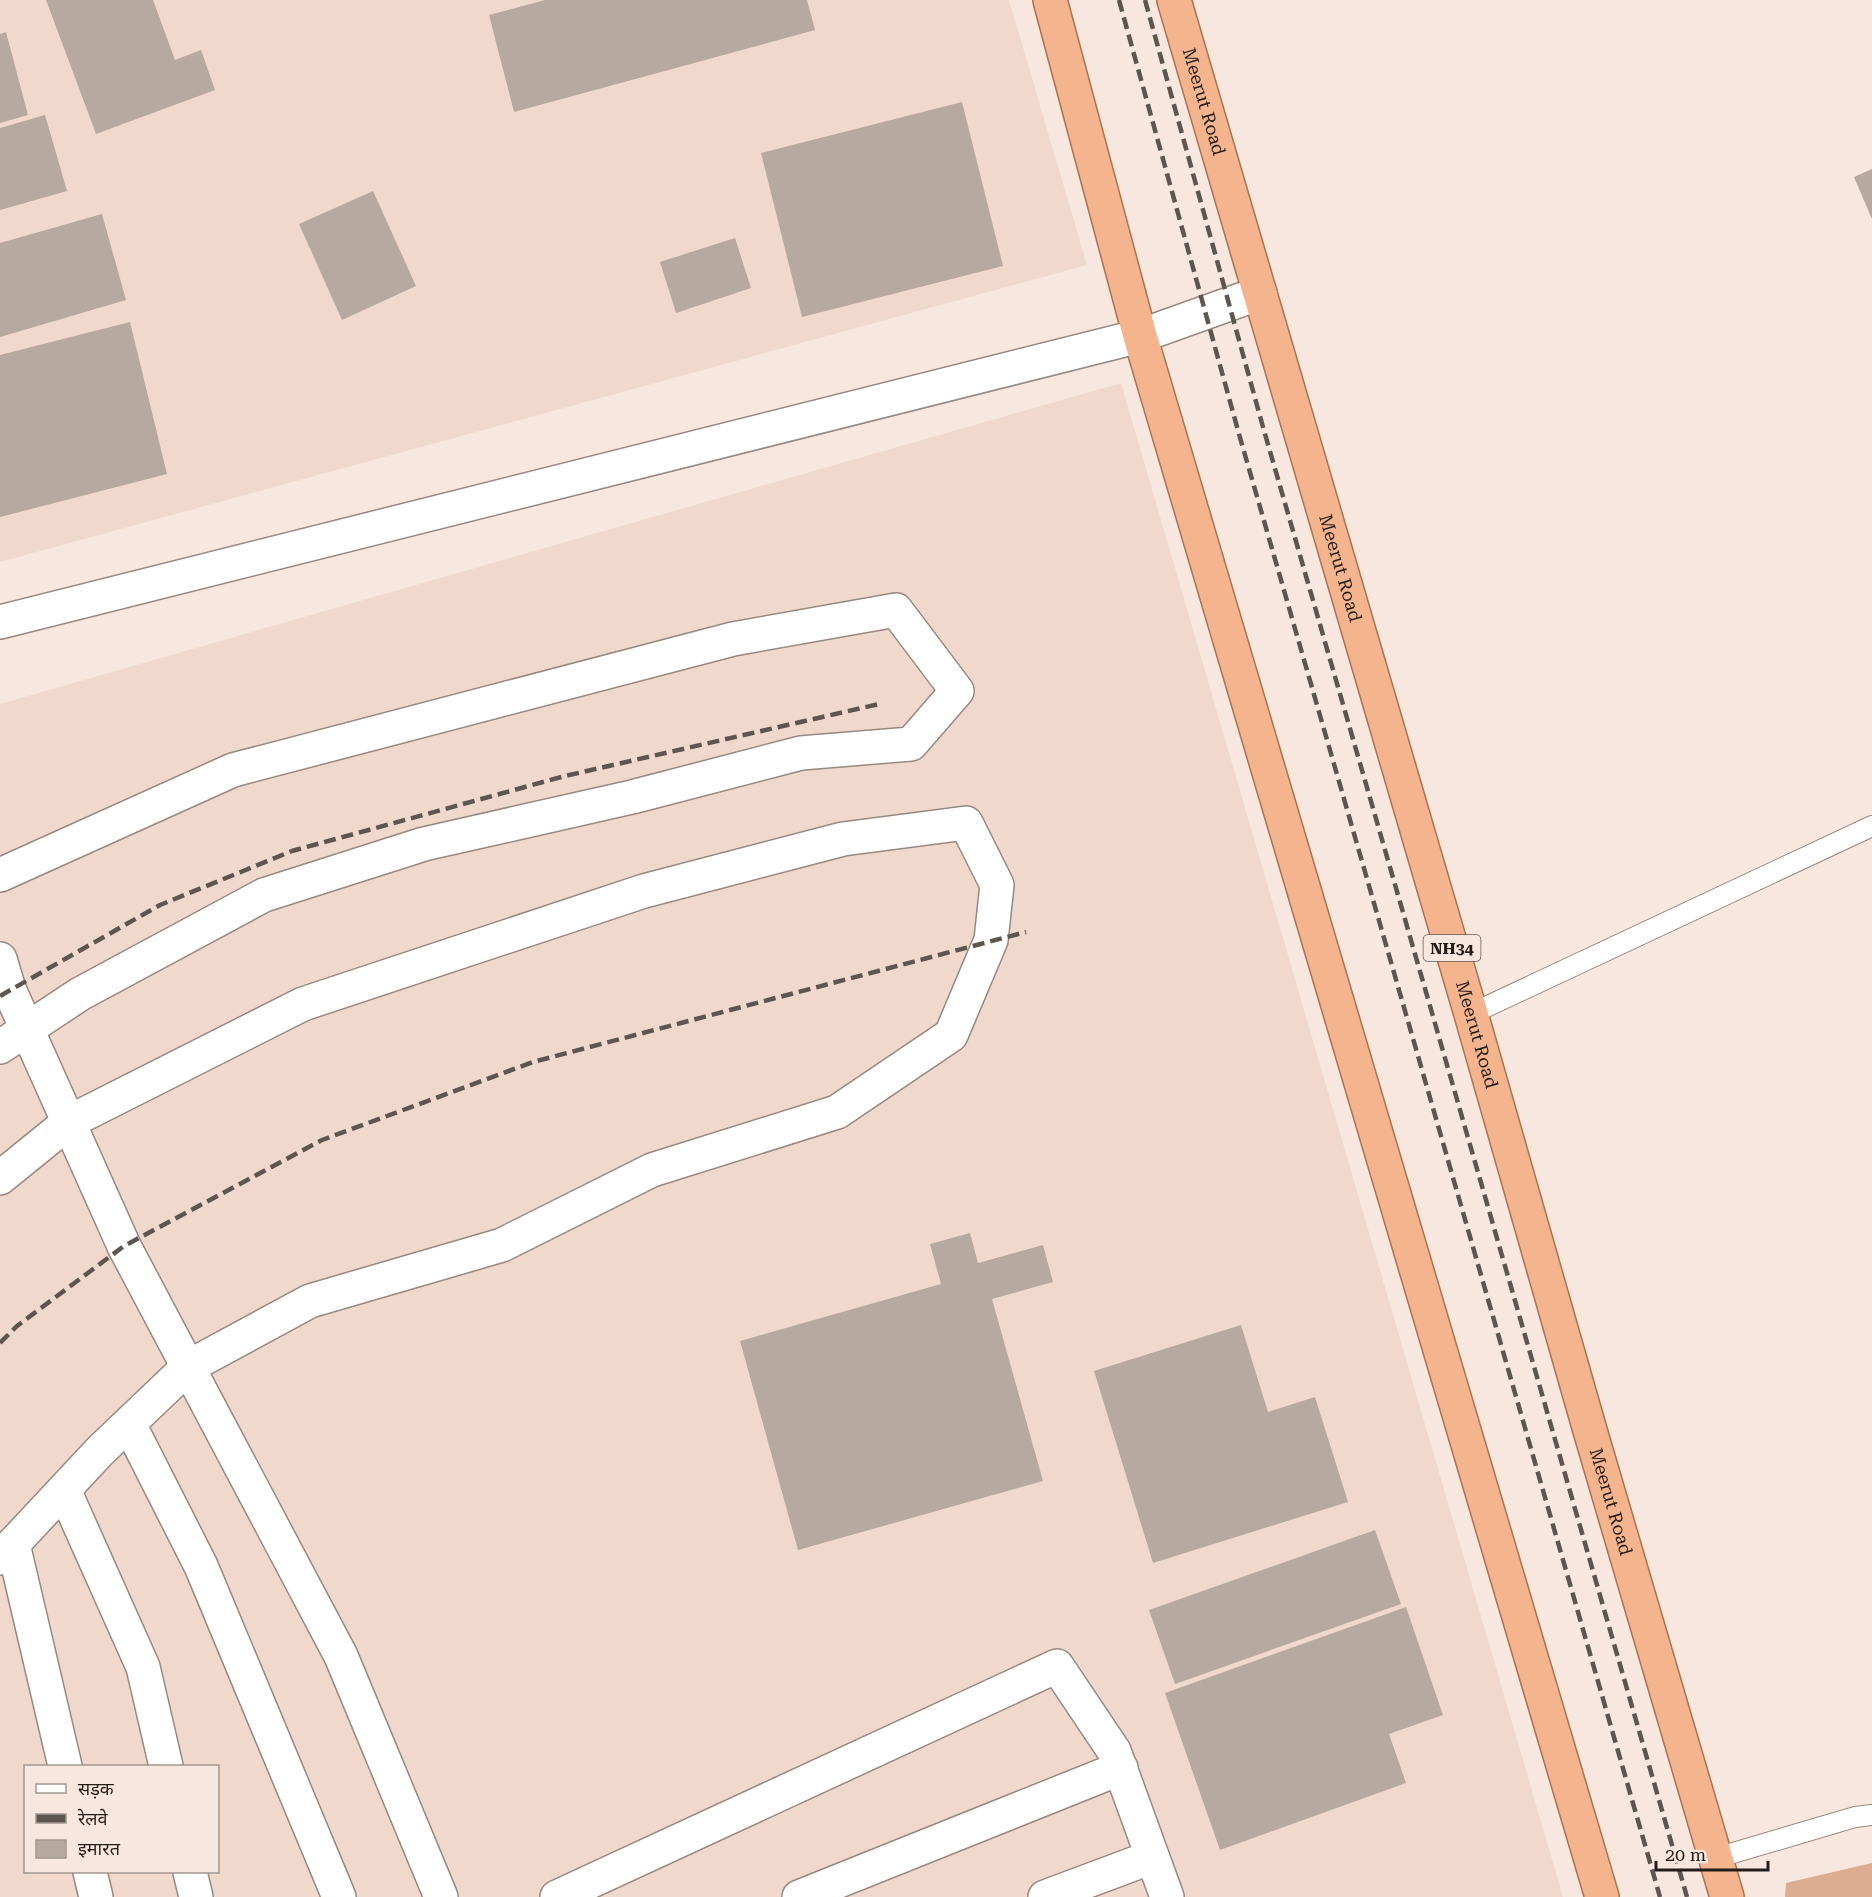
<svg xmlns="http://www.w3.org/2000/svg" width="1872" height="1897" font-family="'Roboto Serif','Noto Sans Devanagari',serif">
<rect width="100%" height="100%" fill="#f7e7de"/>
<g fill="#f0d9cc" fill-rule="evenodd">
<polygon points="0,0 1009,0 1087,265 0,562"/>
<path d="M1121,383l442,1514h-1563v-1193zM26,1766h192v106h-192z"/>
</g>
<polygon fill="#ddad92" points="1872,1863 1872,1897 1785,1897 1786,1883"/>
<g fill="#b7a8a0">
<polygon points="46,0 153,0 175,60 201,50 215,90 96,134"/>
<polygon points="545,0 807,0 815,30 514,112 489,15"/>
<polygon points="6,32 28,115 0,123 0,34"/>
<polygon points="962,102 1003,266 802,317 761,153"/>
<polygon points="45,115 67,191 0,210 0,128"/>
<polygon points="1872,169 1872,219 1854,177"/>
<polygon points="373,191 416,286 342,320 299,224"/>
<polygon points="102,214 126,300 0,337 0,243"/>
<polygon points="735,238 751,288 676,313 660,262"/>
<polygon points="130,322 167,474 0,517 0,355"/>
<polygon points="970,1233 978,1263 1043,1245 1053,1282 992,1299 1043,1481 798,1550 740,1341 941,1284 930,1244"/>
<polygon points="1241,1325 1268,1412 1315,1397 1348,1502 1153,1563 1094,1371"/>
<polygon points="1375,1530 1401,1604 1175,1684 1149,1610"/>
<polygon points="1406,1607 1443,1715 1389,1734 1406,1783 1220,1850 1165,1693"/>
</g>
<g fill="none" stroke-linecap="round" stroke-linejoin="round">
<defs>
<g id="service">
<polyline points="1471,1014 1872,826"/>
<polyline points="1716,1858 1855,1817 1872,1815"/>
</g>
<g id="minor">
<polyline points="0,622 1140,336 1260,293"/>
<polyline points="0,875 233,770 733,639 896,610 957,691 911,744 801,753 632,797 424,844 264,895 80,994 0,1047"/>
<polyline points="0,959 9,989 124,1246 341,1656 441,1897"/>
<polyline points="0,1178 69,1122 303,1004 644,891 843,839 966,823 997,885 991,940 951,1035 837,1112 652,1170 502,1245 310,1301 188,1367 100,1451 0,1558"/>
<polyline points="129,1424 201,1566 339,1897"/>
<polyline points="64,1490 143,1667 166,1766"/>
<polyline points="13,1544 65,1766"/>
<polyline points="90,1872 96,1897"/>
<polyline points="190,1872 196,1897"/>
<polyline points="557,1897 1057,1666 1114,1751 1167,1897"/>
<polyline points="799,1897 1121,1768"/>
<polyline points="1045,1897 1152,1857"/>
</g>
<g id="trunk">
<polyline points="1050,0 1140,336 1602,1897"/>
<path id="s1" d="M1174,0l297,1014 118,413 138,470"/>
</g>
</defs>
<use href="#service" stroke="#978880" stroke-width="22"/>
<use href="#minor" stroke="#978880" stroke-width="36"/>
<use href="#trunk" stroke="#a97353" stroke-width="36"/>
<use href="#service" stroke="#fff" stroke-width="20"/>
<use href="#minor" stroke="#fff" stroke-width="33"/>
<use href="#trunk" stroke="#f4b48e" stroke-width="33"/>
<g stroke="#5d5550" stroke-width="4.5" stroke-dasharray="12 6" stroke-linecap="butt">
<polyline points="1119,0 1239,434 1660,1897"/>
<polyline points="1145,0 1263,427 1687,1897"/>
<polyline points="0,996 160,905 292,851 565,776 879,704"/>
<polyline points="0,1343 17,1326 124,1246 322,1140 533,1062 1026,932"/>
</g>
</g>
<g text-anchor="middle" stroke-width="6" stroke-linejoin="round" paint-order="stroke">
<rect fill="#f7e7de" stroke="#635a55" stroke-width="1.5" x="1423.5" y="935" width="57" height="26" rx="4.5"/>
<g font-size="16" font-weight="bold" fill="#231d1a">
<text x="1452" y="954">NH34</text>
</g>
<g font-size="18" fill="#231d1a" stroke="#f7e7de">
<text dy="6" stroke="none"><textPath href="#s1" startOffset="106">Meerut Road</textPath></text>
<text dy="6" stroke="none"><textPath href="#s1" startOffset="592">Meerut Road</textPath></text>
<text dy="6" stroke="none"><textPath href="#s1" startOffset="1078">Meerut Road</textPath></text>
<text dy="6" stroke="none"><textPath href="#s1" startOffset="1564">Meerut Road</textPath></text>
</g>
</g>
<rect x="24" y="1765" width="195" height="108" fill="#f7e7de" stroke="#a29690" stroke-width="1.5"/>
<rect x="36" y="1784" width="30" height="9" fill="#ffffff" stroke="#a29690" stroke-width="1.5"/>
<text x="78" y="1795" font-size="18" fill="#231d1a">सड़क</text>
<rect x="36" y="1814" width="30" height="9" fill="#5d5550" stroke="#a29690" stroke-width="1.5"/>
<text x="78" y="1825" font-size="18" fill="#231d1a">रेलवे</text>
<rect x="36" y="1840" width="30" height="18" fill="#b7a8a0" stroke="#a29690" stroke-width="1.5"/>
<text x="78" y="1855" font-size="18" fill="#231d1a">इमारत</text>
<path d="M1656 1861v9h112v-9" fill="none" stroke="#231d1a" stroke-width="3"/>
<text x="1665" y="1861" font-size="18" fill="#231d1a" stroke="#f7e7de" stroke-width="4.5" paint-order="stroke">20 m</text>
</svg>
